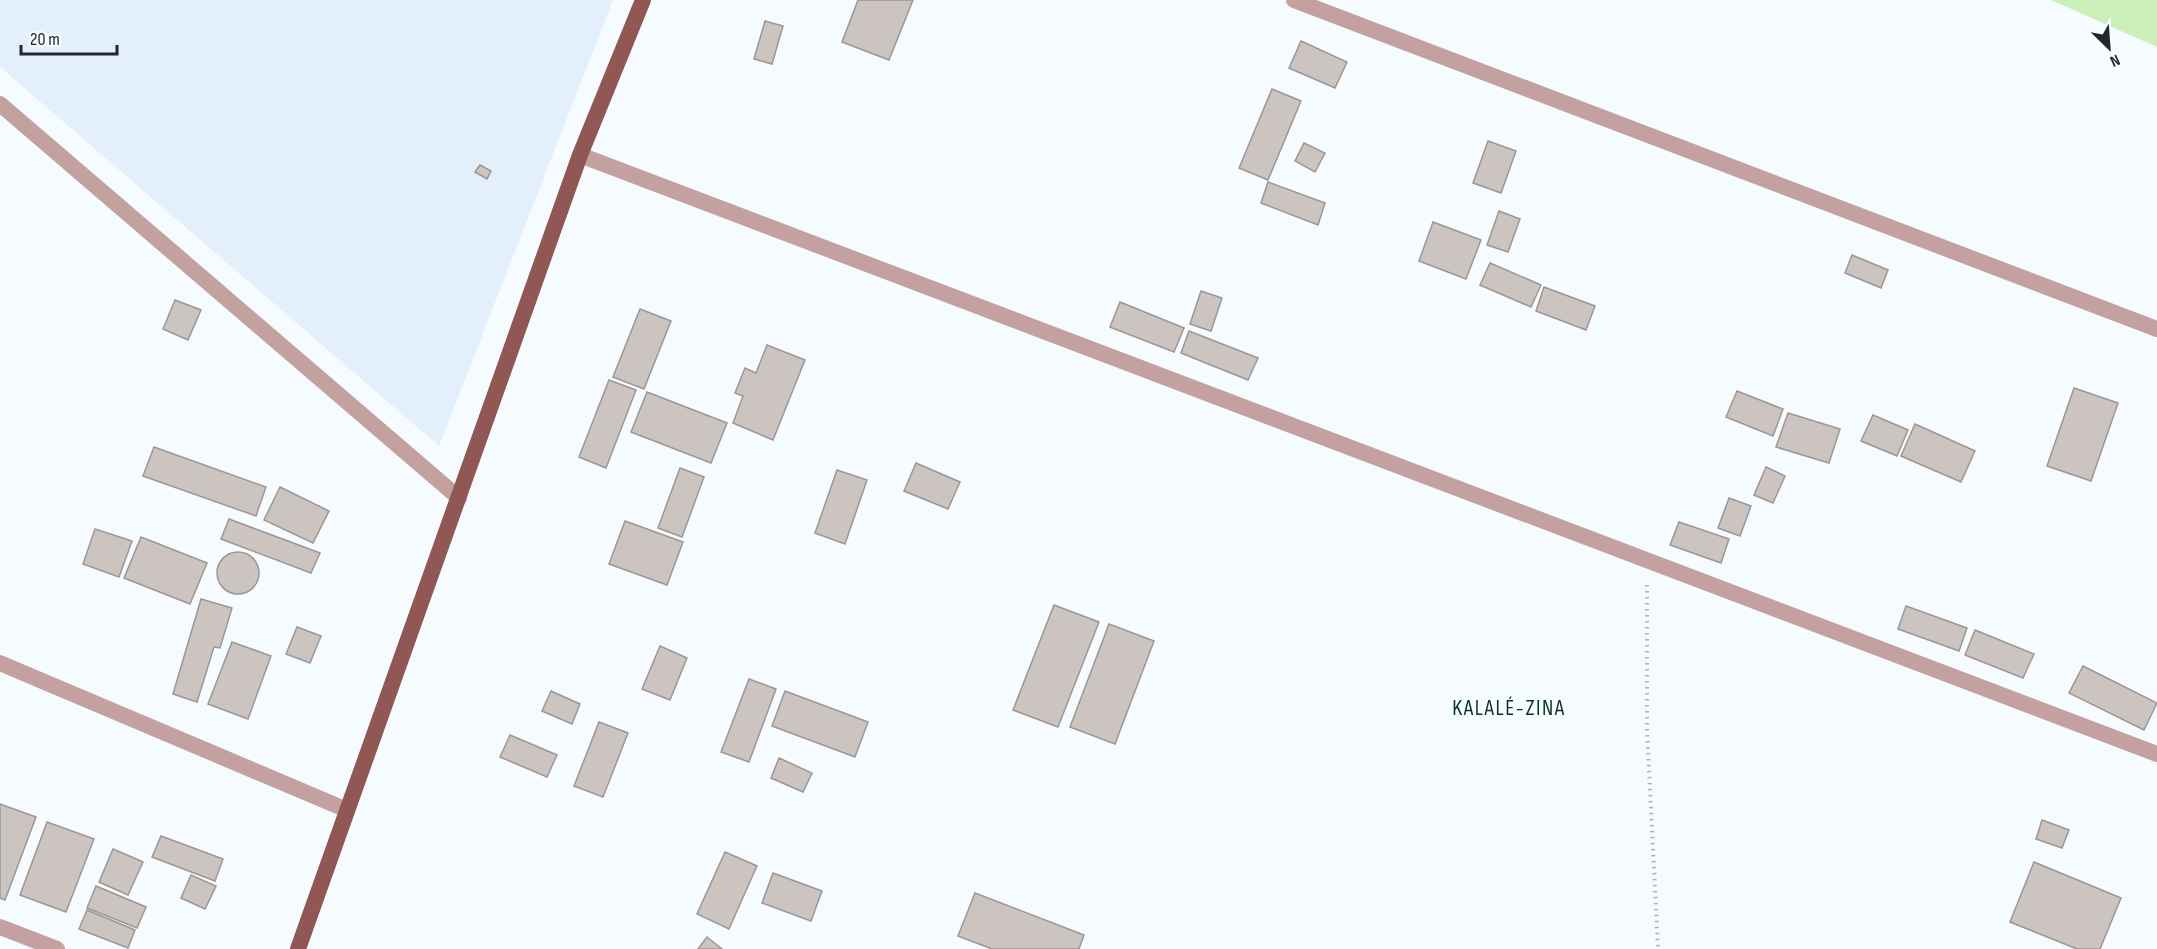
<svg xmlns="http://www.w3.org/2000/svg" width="2157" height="949" font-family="'Sofia Sans Condensed',sans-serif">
<rect width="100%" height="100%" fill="#f6fbff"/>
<polygon fill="#e3effa" points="0,0 613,0 439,446 0,67"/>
<polygon fill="#cbf0b9" points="2051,0 2157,0 2157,47"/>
<g fill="#cbc4c0" stroke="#9d9793" stroke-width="1.5">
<polygon points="858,0 913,0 889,60 842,42"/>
<polygon points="765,21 783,26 772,64 754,59"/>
<polygon points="1301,41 1347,62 1335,88 1289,68"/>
<polygon points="1272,89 1301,101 1268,180 1239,168"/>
<polygon points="1488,141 1516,151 1501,193 1473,183"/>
<polygon points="1304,143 1325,153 1315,172 1295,161"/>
<polygon points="480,165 491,171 487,179 475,172"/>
<polygon points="1268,182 1325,203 1318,225 1261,203"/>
<polygon points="1499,211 1520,219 1508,252 1487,245"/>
<polygon points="1433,222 1481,240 1466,279 1419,261"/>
<polygon points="1852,255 1888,270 1881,288 1845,273"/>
<polygon points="1490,263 1541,285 1531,307 1480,285"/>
<polygon points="1544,287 1595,306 1586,330 1536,311"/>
<polygon points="1201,291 1222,298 1211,331 1190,324"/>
<polygon points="175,300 201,310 188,340 163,329"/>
<polygon points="1120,302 1184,328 1174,352 1110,327"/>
<polygon points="640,309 671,321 644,389 613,377"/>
<polygon points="1189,331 1258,358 1248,380 1181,353"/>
<polygon points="767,345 805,360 773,440 733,423 743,396 735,393 745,368 756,373"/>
<polygon points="609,380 636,390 606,468 579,457"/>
<polygon points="2074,388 2118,403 2091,481 2047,466"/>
<polygon points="1737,391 1783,409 1773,436 1726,417"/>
<polygon points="647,392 727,423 711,463 631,432"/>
<polygon points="1788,413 1840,429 1829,463 1776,447"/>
<polygon points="1873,415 1908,430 1897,456 1861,441"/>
<polygon points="1915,424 1975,451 1961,482 1901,456"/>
<polygon points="154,447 266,487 256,516 143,476"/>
<polygon points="916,463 960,482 948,509 904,491"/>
<polygon points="1766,467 1785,476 1773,503 1754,495"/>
<polygon points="680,468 704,477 682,537 658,528"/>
<polygon points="837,470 867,480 845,544 815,533"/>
<polygon points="280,487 329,511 313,543 264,520"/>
<polygon points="1729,498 1751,506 1740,536 1718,528"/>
<polygon points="229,519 320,553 311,573 221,539"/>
<polygon points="625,521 683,542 667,585 609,564"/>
<polygon points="1679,522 1729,539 1721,563 1670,545"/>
<polygon points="95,529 132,541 119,577 83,564"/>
<polygon points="141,537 207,563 190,604 124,578"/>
<circle cx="238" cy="573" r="21"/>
<polygon points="201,599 232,608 220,648 214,647 197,702 173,694"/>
<polygon points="1054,605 1099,622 1058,727 1013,710"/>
<polygon points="1906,606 1967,628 1959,651 1898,629"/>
<polygon points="1109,624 1154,641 1115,744 1070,727"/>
<polygon points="297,627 321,636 310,663 286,654"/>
<polygon points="1975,630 2034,654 2023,678 1965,655"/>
<polygon points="232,642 271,656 248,719 208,704"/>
<polygon points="660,646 687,658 670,700 642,689"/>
<polygon points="2083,666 2157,703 2144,730 2069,693"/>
<polygon points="749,679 776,689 749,762 721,752"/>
<polygon points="551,691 580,704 572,724 542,711"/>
<polygon points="785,691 868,722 855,757 772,726"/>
<polygon points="599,722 628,733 603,797 574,786"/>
<polygon points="510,735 557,755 547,777 500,757"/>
<polygon points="779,758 812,773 803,792 771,778"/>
<polygon points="0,804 36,817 5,900 0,898"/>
<polygon points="2042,820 2069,830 2062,848 2036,839"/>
<polygon points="47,822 94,839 66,912 20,895"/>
<polygon points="161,836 223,859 215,881 152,857"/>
<polygon points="113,849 143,862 128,895 99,882"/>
<polygon points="725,852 757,866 729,929 697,914"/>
<polygon points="2034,862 2121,898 2100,949 2077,949 2010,922"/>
<polygon points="773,873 822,891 811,921 762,903"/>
<polygon points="191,875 216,886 205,909 181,898"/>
<polygon points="96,886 146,907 137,928 87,908"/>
<polygon points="975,893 1084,935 1079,949 992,949 958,936"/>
<polygon points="87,910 135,930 128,948 79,929"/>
<polygon points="707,937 722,949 698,949"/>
</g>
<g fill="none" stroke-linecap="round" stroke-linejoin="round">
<polyline stroke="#aeb2b5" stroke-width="4" stroke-dasharray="1.5 4.5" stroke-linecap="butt" points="1647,585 1647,729 1658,949"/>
<g stroke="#c3a19f" stroke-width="16">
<polyline points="1294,0 2157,329"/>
<polyline points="0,104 459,498"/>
<polyline points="580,155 2157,754"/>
<polyline points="0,663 347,810"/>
<polyline points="0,927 57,949"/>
</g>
<polyline stroke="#905755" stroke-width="16" points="298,949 580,155 643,0"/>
</g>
<g text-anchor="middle" stroke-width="5" stroke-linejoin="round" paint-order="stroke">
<g font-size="22" letter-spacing="1.5" fill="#0b341e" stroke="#f6fbff">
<text x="1509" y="715">KALALÉ-ZINA</text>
</g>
</g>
<g transform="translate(2109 48) rotate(155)" stroke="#f6fbff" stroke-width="4.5" paint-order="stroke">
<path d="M0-4.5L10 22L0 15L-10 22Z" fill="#242628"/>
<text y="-9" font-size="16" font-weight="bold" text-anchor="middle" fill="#242628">N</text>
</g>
<path d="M21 45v9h96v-9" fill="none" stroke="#242628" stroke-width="3"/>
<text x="30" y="45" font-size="18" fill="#242628" stroke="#f6fbff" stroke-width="4.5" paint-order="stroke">20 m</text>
</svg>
